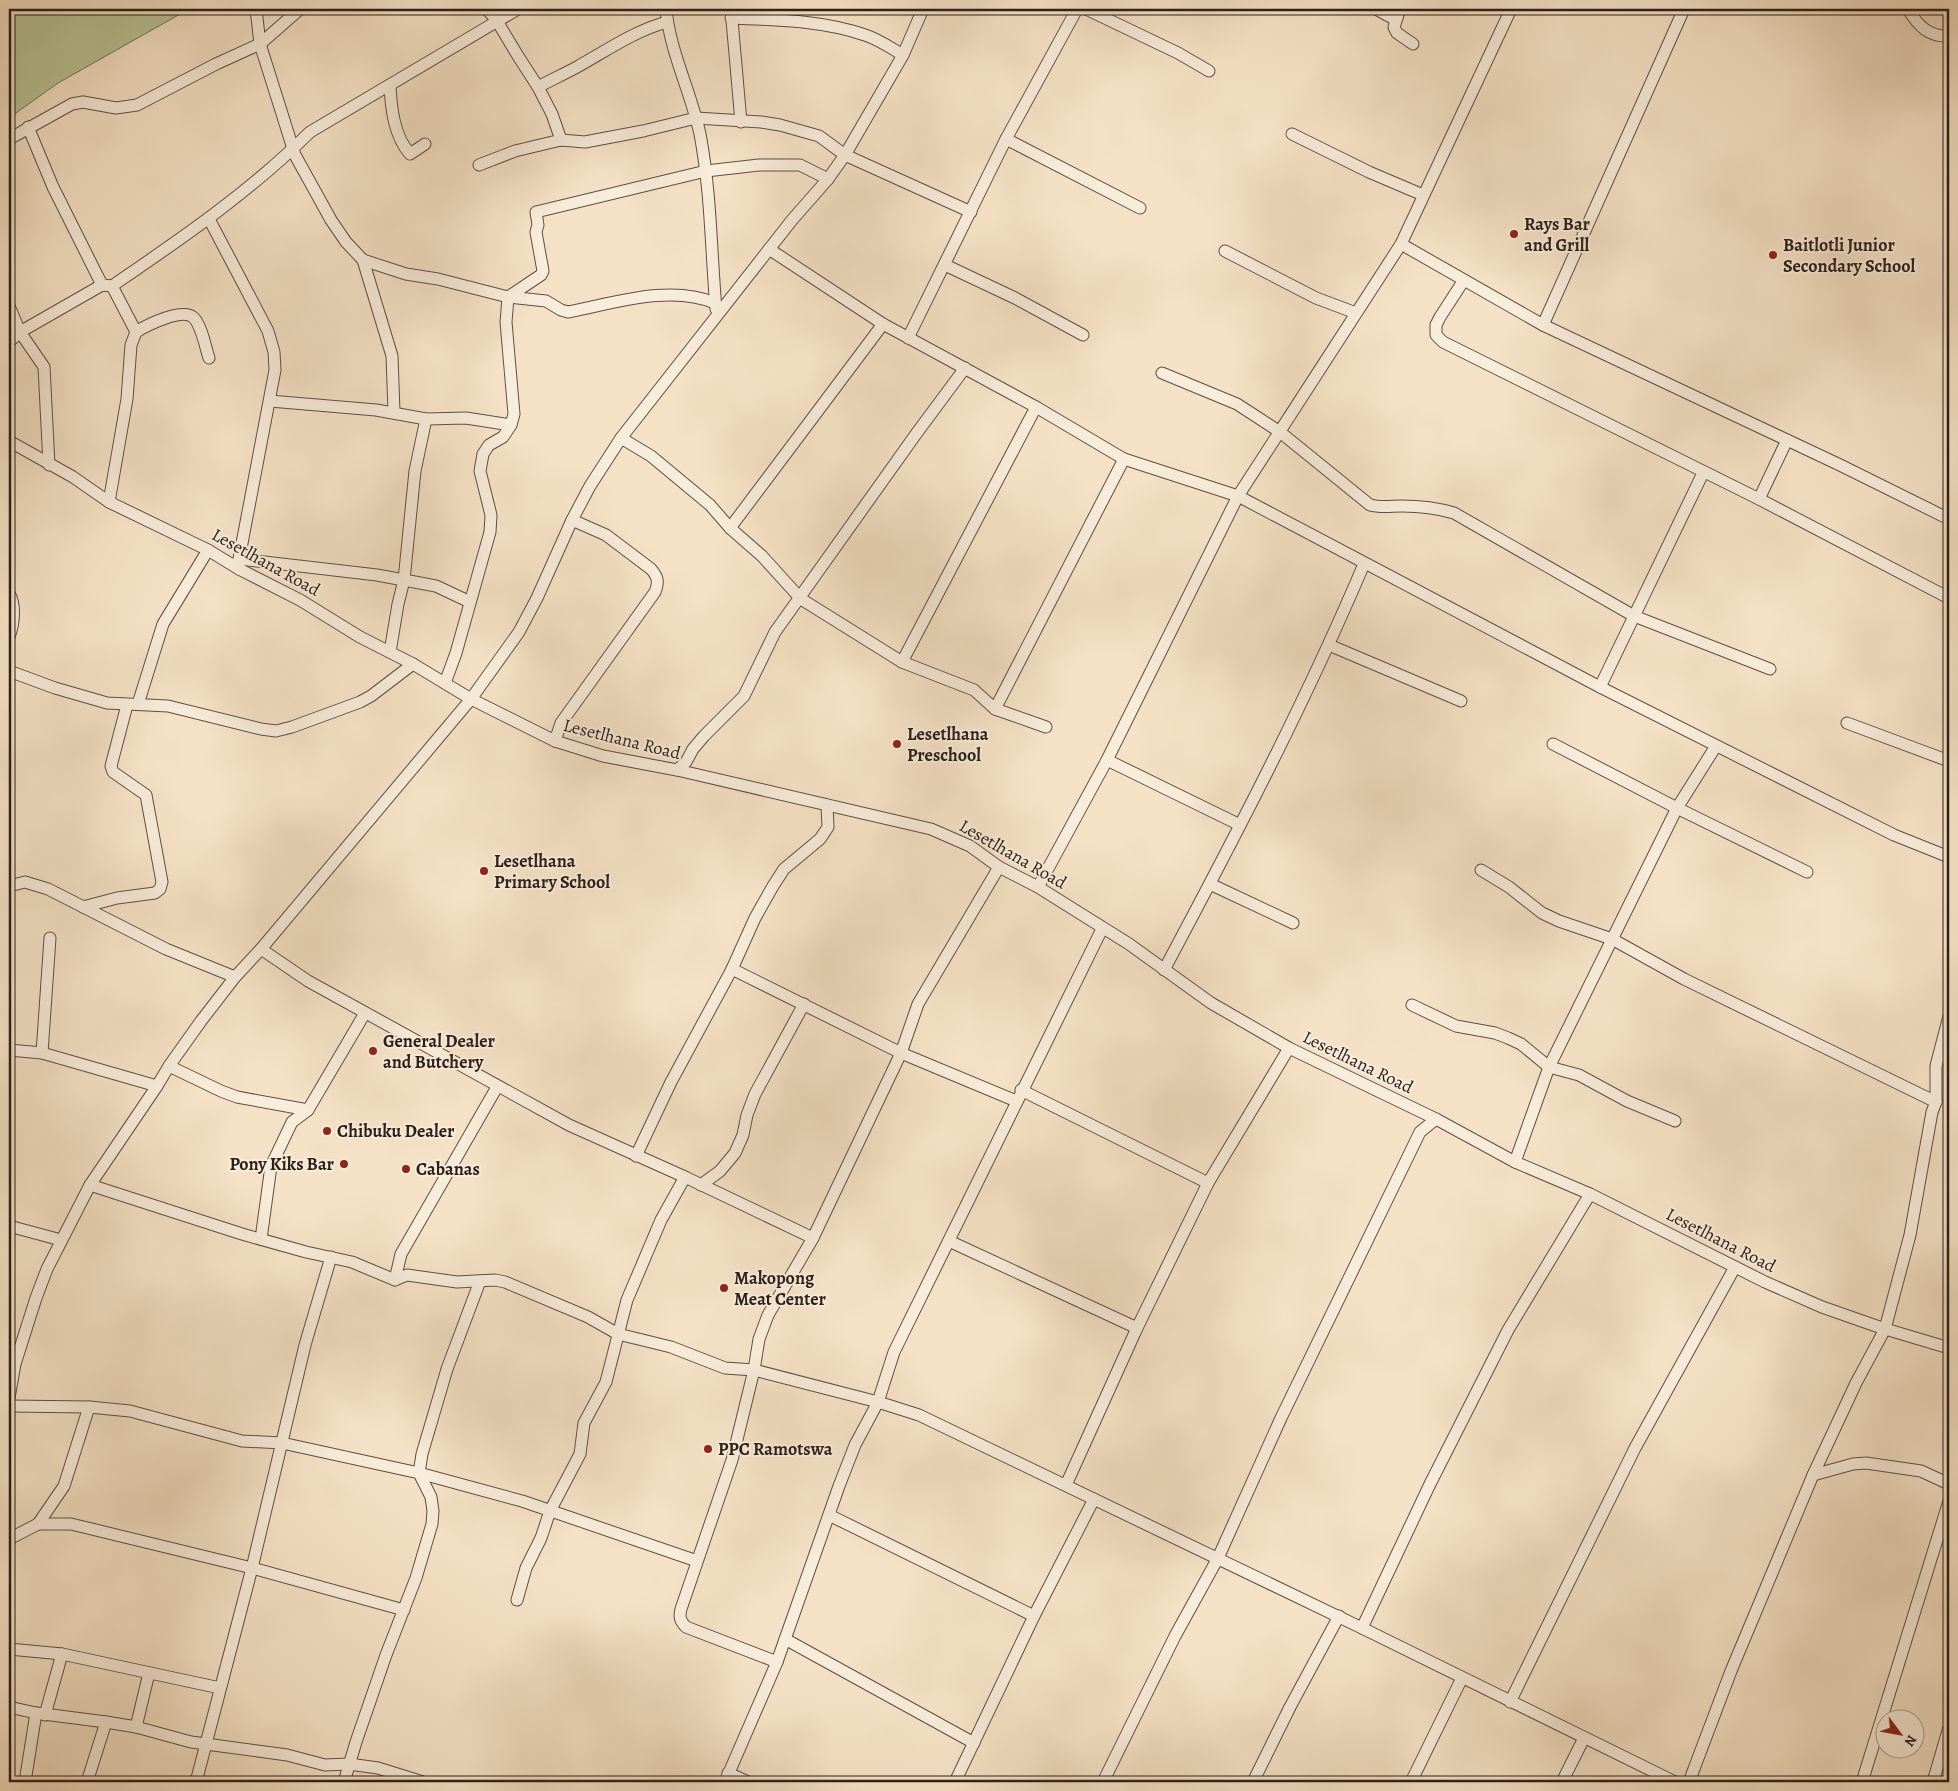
<svg xmlns="http://www.w3.org/2000/svg" width="1958" height="1791" font-family="Alegreya,serif">
<rect width="100%" height="100%" fill="#f5e2c6"/>
<filter id="stains"><feTurbulence type="fractalNoise" baseFrequency=".004" numOctaves="4"/><feColorMatrix values="0 0 0 0 .2 0 0 0 0 .09 0 0 0 0 .02 0 0 0 .5 -.17"/></filter>
<radialGradient id="worn" r=".72"><stop offset=".6" stop-color="#630" stop-opacity="0"/><stop offset="1" stop-color="#630" stop-opacity=".3"/></radialGradient>
<polygon fill="#b9c497" stroke="#727158" points="9,9 189,9 58,83 9,118"/>
<g fill="none" stroke-linecap="round" stroke-linejoin="round">
<defs>
<g id="minor">
<path d="M256,9l4,35 35,111 36,65 15,22 17,18 43,14 32,5 70,18 38,4 15,9 7,2c46,-9 103,-28 147,-9"/>
<polyline points="487,9 497,21 518,56 538,87 552,114 561,140"/>
<path d="M666,9c4,43 25,83 34,125 11,58 11,117 16,175"/>
<polyline points="731,9 741,122"/>
<polyline points="1086,9 1178,53 1209,71"/>
<polyline points="1376,9 1396,20"/>
<polyline points="1400,9 1394,27 1397,33 1413,44"/>
<path d="M1908,9c10,17 21,28 41,27"/>
<path d="M731,18c45,2 91,2 134,17 13,4 26,13 38,20"/>
<path d="M390,85c1,23 4,51 20,69l15,-10"/>
<path d="M538,87c13,-7 26,-13 39,-20 29,-16 57,-36 90,-45"/>
<polyline points="28,127 53,187 102,285"/>
<polyline points="1292,134 1369,172 1423,195"/>
<polyline points="9,139 72,104 83,102 116,108 137,105 216,64 260,44 300,9"/>
<polyline points="1006,139 1140,208"/>
<polyline points="479,165 515,151 561,140 585,142 643,131 696,118 761,122 780,125 819,136 845,155 971,212"/>
<polyline points="209,219 268,331 274,352 275,370 239,559 239,569"/>
<polyline points="1401,244 1543,325 1840,465 1949,519"/>
<polyline points="769,249 883,324 1036,407 1124,459 1238,496 1600,687 1894,835 1949,857"/>
<polyline points="1225,251 1316,298 1356,313"/>
<polyline points="363,260 392,356 394,412"/>
<polyline points="945,265 1015,298 1083,335"/>
<polyline points="1464,280 1440,317 1436,325 1436,335 1443,342 1759,499"/>
<polyline points="112,286 136,332"/>
<polyline points="9,306 20,332 44,367 49,465"/>
<polyline points="1543,325 1684,9"/>
<polyline points="908,338 1006,139 1077,9"/>
<path d="M9,342l11,-10 82,-47 10,1c69,-47 139,-95 198,-154l208,-123"/>
<path d="M1162,373l75,31 43,28 90,73c11,3 21,1 32,1 17,0 35,2 52,7l180,103 136,53"/>
<polyline points="270,401 376,410 426,419 466,418 511,425"/>
<polyline points="621,438 651,456 710,505 730,528 762,556 801,599 902,662 974,690 995,709 1046,727"/>
<polyline points="1787,440 1759,499 1949,598"/>
<polyline points="9,441 73,477 109,502 208,550 239,569 300,600 360,637 413,664 471,699 555,741 603,756 677,770 931,829 970,846 999,867 1038,887 1129,944 1211,1003 1289,1048 1436,1119 1515,1162 1590,1194 1765,1282 1822,1307 1882,1328 1949,1348"/>
<path d="M109,502l18,-103 4,-54 5,-13c11,-7 47,-25 58,-14 8,9 11,28 15,40"/>
<polyline points="730,528 883,324"/>
<polyline points="239,559 377,575 436,586 470,602"/>
<path d="M9,593c7,12 5,31 0,44"/>
<polyline points="1329,645 1461,701"/>
<polyline points="390,652 398,604 404,580 415,471 426,419"/>
<polyline points="902,662 1036,407"/>
<polyline points="9,671 55,688 107,703 168,706 261,729 276,731 292,727 360,702 371,696 413,664"/>
<polyline points="445,683 456,653 490,532 491,515 480,471 483,454 489,445 503,437 511,425 514,414 506,322 508,297 541,275 543,271 536,232 538,225 536,212 706,171 759,165 800,165 828,179"/>
<polyline points="1600,687 1703,473"/>
<polyline points="138,704 163,624 208,550"/>
<polyline points="995,709 1124,459"/>
<polyline points="1847,723 1949,761"/>
<path d="M555,741l6,-18 94,-131c4,-10 3,-15 -4,-23l-45,-34 -34,-15"/>
<polyline points="1553,744 1677,808 1807,872"/>
<polyline points="1107,760 1240,825"/>
<polyline points="677,770 686,762 693,749 704,736 744,696 775,632 916,434 965,368"/>
<polyline points="1481,870 1509,887 1542,913 1559,921 1612,939 1684,979 1936,1102"/>
<polyline points="1210,884 1293,923"/>
<polyline points="9,886 25,882 48,889 166,949 235,977"/>
<polyline points="1038,887 1107,760 1238,496 1401,244 1511,9"/>
<polyline points="83,907 117,898 155,893 160,889 162,882 146,795 113,772 111,766 127,705"/>
<polyline points="261,949 308,981 569,1125 685,1177 813,1238"/>
<polyline points="732,969 901,1053 1016,1101"/>
<path d="M1164,970c71,-133 141,-267 200,-406"/>
<polyline points="1412,1005 1456,1026 1495,1033 1508,1038 1521,1044 1549,1067 1579,1075 1627,1101 1675,1121"/>
<polyline points="9,1050 42,1053 157,1086"/>
<polyline points="42,1053 50,938"/>
<polyline points="169,1066 221,1091 237,1097 308,1110 365,1013"/>
<polyline points="1021,1090 1208,1183"/>
<polyline points="636,1156 671,1082 732,969 755,918 773,886 784,869 820,839 828,827 827,805"/>
<polyline points="1515,1162 1549,1067 1677,808 1716,746"/>
<polyline points="90,1185 242,1234 306,1252 352,1262 395,1280 407,1275 457,1282 495,1280 505,1282 588,1317 618,1334 671,1347 725,1368 754,1370 878,1402 919,1415 1362,1628 1675,1782"/>
<polyline points="701,1185 720,1171 735,1153 743,1135 747,1115 755,1094 804,1004"/>
<polyline points="9,1226 61,1240"/>
<polyline points="261,1239 271,1166 292,1122 308,1110"/>
<polyline points="949,1241 1137,1328"/>
<polyline points="395,1280 401,1254 497,1087"/>
<polyline points="9,1398 15,1364 36,1298 47,1269 90,1185 157,1086 169,1066 201,1021 235,977 261,949 471,699 519,632 537,598 572,520 590,486 621,438 792,220 828,179 845,155 903,55 923,9"/>
<polyline points="9,1406 89,1407 130,1411 242,1441 282,1443 419,1473 522,1501 697,1561"/>
<polyline points="1813,1475 1853,1464 1866,1463 1921,1471 1949,1484"/>
<polyline points="1066,1485 1137,1328 1208,1183 1289,1048"/>
<polyline points="829,1515 1034,1616"/>
<polyline points="38,1524 64,1486 89,1407"/>
<polyline points="9,1539 38,1524 71,1524 252,1568 404,1610"/>
<polyline points="517,1600 526,1568 541,1538 550,1511 580,1454 584,1423 606,1382 627,1300 661,1220 685,1177"/>
<polyline points="1362,1628 1430,1484 1508,1330 1590,1194"/>
<polyline points="785,1639 974,1743"/>
<polyline points="9,1649 62,1654 220,1688"/>
<path d="M777,1662l-91,-35c-6,-6 -7,-10 -5,-18l51,-149 22,-90 5,-31 9,-24 45,-77 88,-185 17,-49 81,-137"/>
<polyline points="1510,1702 1635,1448 1735,1267"/>
<polyline points="9,1707 36,1713 106,1722 136,1727 191,1742 287,1755 325,1765 349,1764 378,1768 423,1782"/>
<polyline points="45,1715 62,1654"/>
<polyline points="136,1727 149,1673"/>
<polyline points="728,1773 748,1782"/>
<polyline points="25,1782 36,1713"/>
<polyline points="87,1782 106,1722"/>
<polyline points="196,1782 252,1568 305,1345 331,1257"/>
<polyline points="344,1782 356,1742 386,1655 416,1578 432,1524 433,1511 431,1497 419,1473 422,1454 447,1369 480,1281"/>
<polyline points="725,1782 777,1662 839,1486 855,1445 878,1402 894,1352 1102,929"/>
<polyline points="955,1782 1034,1616 1094,1499"/>
<polyline points="1103,1782 1175,1636 1218,1558 1281,1418 1420,1132 1436,1119"/>
<polyline points="1253,1782 1290,1707 1339,1616"/>
<polyline points="1411,1782 1462,1678"/>
<polyline points="1562,1782 1584,1738"/>
<polyline points="1689,1782 1731,1671 1813,1475 1856,1383 1885,1329 1910,1235 1932,1112 1936,1102 1936,1066 1949,1016"/>
<polyline points="1862,1782 1949,1501"/>
<polyline points="1933,1782 1949,1727"/>
</g>
</defs>
<use href="#minor" stroke="#5e4f44" stroke-width="13"/>
<use href="#minor" stroke="#f8ecda" stroke-width="11"/>
</g>
<g fill="#8f2418" stroke="#f8ecda" stroke-width="2">
<circle cx="1514" cy="234" r="5"/>
<circle cx="1773" cy="255" r="5"/>
<circle cx="897" cy="744" r="5"/>
<circle cx="484" cy="871" r="5"/>
<circle cx="373" cy="1051" r="5"/>
<circle cx="327" cy="1131" r="5"/>
<circle cx="344" cy="1164" r="5"/>
<circle cx="406" cy="1169" r="5"/>
<circle cx="724" cy="1288" r="5"/>
<circle cx="708" cy="1449" r="5"/>
</g>
<g text-anchor="middle" stroke-width="4" stroke-linejoin="round" paint-order="stroke">
<g font-size="18" font-weight="bold" fill="#2c1e19" stroke="#f8ecda" text-anchor="start">
<text x="1524" y="230">Rays Bar<tspan x="1524" dy="21">and Grill</tspan></text>
<text x="1783" y="251">Baitlotli Junior<tspan x="1783" dy="21">Secondary School</tspan></text>
<text x="907" y="740">Lesetlhana<tspan x="907" dy="21">Preschool</tspan></text>
<text x="494" y="867">Lesetlhana<tspan x="494" dy="21">Primary School</tspan></text>
<text x="383" y="1047">General Dealer<tspan x="383" dy="21">and Butchery</tspan></text>
<text x="337" y="1137">Chibuku Dealer</text>
<text x="334" y="1170" text-anchor="end">Pony Kiks Bar</text>
<text x="416" y="1175">Cabanas</text>
<text x="734" y="1284">Makopong<tspan x="734" dy="21">Meat Center</tspan></text>
<text x="718" y="1455">PPC Ramotswa</text>
</g>
<g font-size="18" fill="#2c1e19" stroke="#f8ecda">
<text transform="translate(266 562) rotate(29)" y="6">Lesetlhana Road</text>
<text transform="translate(622 739) rotate(14)" y="6">Lesetlhana Road</text>
<text transform="translate(1013 854) rotate(30)" y="6">Lesetlhana Road</text>
<text transform="translate(1358 1062) rotate(26)" y="6">Lesetlhana Road</text>
<text transform="translate(1721 1240) rotate(27)" y="6">Lesetlhana Road</text>
</g>
</g>
<rect width="1958" height="1791" fill="none" stroke="#f5e2c6" stroke-width="30"/>
<rect x="10" y="10" width="1938" height="1771" fill="none" stroke="#2c1e19" stroke-width="2.5"/>
<rect x="15" y="15" width="1928" height="1761" fill="none" stroke="#2c1e19"/>
<g transform="translate(1900 1734) rotate(122)"><circle r="24" fill="#f8ecda" stroke="#a69a8d"/>
<path d="M0-4L9 19L0 12L-9 19Z" fill="#8f2418"/>
<text y="-8" font-size="14" font-weight="bold" text-anchor="middle" fill="#2c1e19">N</text>
</g>
<rect width="100%" height="100%" filter="url(#stains)"/>
<rect width="100%" height="100%" fill="url(#worn)"/>
</svg>
